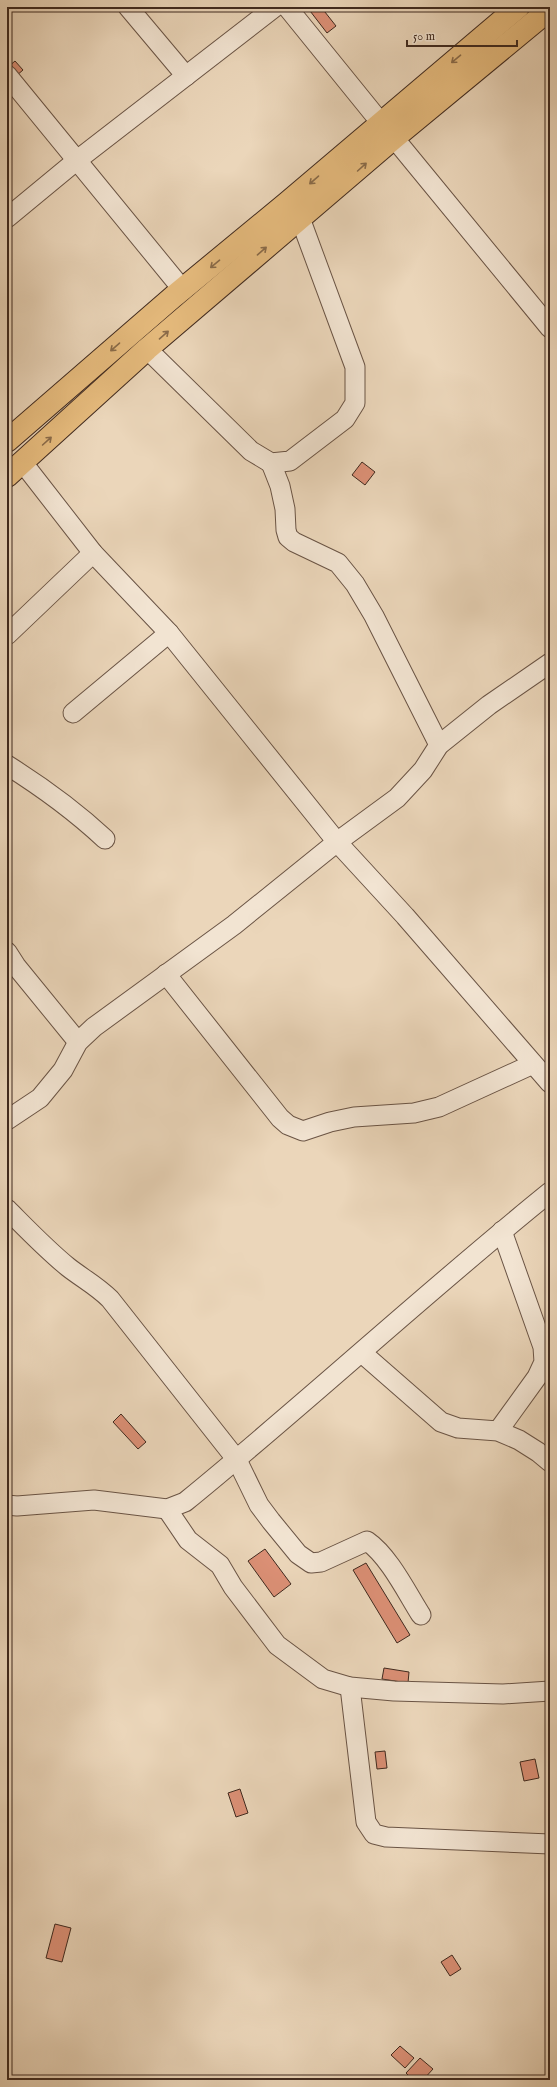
<svg xmlns="http://www.w3.org/2000/svg" width="557" height="2087" font-family="'IM FELL English',serif">
<rect width="100%" height="100%" fill="#ebd6ba"/>
<filter id="stains"><feTurbulence type="fractalNoise" baseFrequency=".005" numOctaves="4"/><feColorMatrix values="0 0 0 0 .2 0 0 0 0 .09 0 0 0 0 .02 0 0 0 .5 -.17"/></filter>
<radialGradient id="worn" r=".72"><stop offset=".6" stop-color="#630" stop-opacity="0"/><stop offset="1" stop-color="#630" stop-opacity=".3"/></radialGradient>
<g fill="#dc9076" stroke="#3f291e">
<polygon points="307,7 321,7 336,26 327,33"/>
<polygon points="15,61 23,70 16,76 8,67"/>
<polygon points="362,462 375,472 365,485 352,475"/>
<polygon points="121,1414 146,1442 138,1449 113,1422"/>
<polygon points="265,1549 291,1584 274,1597 248,1561"/>
<polygon points="366,1563 410,1635 397,1643 353,1570"/>
<polygon points="384,1668 409,1672 408,1683 382,1679"/>
<polygon points="385,1751 387,1768 377,1769 375,1752"/>
<polygon points="535,1759 539,1778 524,1781 520,1762"/>
<polygon points="240,1789 248,1813 236,1817 228,1793"/>
<polygon points="55,1924 71,1928 62,1962 46,1958"/>
<polygon points="452,1955 461,1969 450,1976 441,1962"/>
<polygon points="400,2046 414,2058 405,2068 391,2055"/>
<polygon points="420,2058 433,2069 423,2080 413,2080 406,2073"/>
</g>
<g fill="none" stroke-linecap="round" stroke-linejoin="round">
<defs>
<g id="minor">
<polyline points="128,7 186,76"/>
<polyline points="287,7 381,123"/>
<polyline points="7,75 183,290"/>
<polyline points="394,138 550,328"/>
<polyline points="7,218 76,161 275,7"/>
<polyline points="147,349 251,451 271,463 290,461 345,419 355,403 355,367 300,218"/>
<polyline points="23,463 93,553 169,633 337,842 405,916 550,1083"/>
<polyline points="271,463 280,486 285,509 286,530 288,537 294,542 338,563 355,584 374,616 439,745"/>
<polyline points="7,635 93,553"/>
<polyline points="73,713 169,633"/>
<path d="M7,765c35,22 68,46 98,74"/>
<polyline points="7,952 16,966 78,1042"/>
<polyline points="166,974 280,1118 288,1125 303,1131 330,1122 354,1117 414,1113 439,1107 533,1064"/>
<polyline points="7,1120 40,1098 63,1070 78,1042 94,1027 234,925 337,842 397,798 423,770 439,745 489,705 550,663"/>
<path d="M7,1209c20,20 39,40 61,58 14,11 29,19 42,32l127,161 22,45 12,16 27,33 13,9 10,-1 46,-21c22,15 40,52 54,74"/>
<polyline points="362,1353 441,1422 458,1428 498,1431 519,1440 538,1452 550,1462"/>
<polyline points="498,1431 537,1377 544,1362 543,1347 502,1231"/>
<path d="M7,1505l10,1 77,-6 73,9 18,-7c124,-101 241,-210 365,-310"/>
<polyline points="167,1509 188,1540 220,1565 233,1587 277,1645 323,1679 350,1687 394,1691 503,1694 550,1691"/>
<polyline points="350,1687 366,1822 374,1834 386,1837 550,1844"/>
</g>
<g id="major">
<polyline points="7,441 173,297 287,203 518,7"/>
<polyline points="7,476 147,349 394,138 550,9"/>
</g>
</defs>
<use href="#minor" stroke="#6a5445" stroke-width="21"/>
<use href="#major" stroke="#3f291e" stroke-width="24"/>
<use href="#minor" stroke="#f2e4d2" stroke-width="19"/>
<use href="#major" stroke="#e6bb7d" stroke-width="22"/>
</g>
<defs><path id="oneway-shaft" d="M-6 0H5M1.5-3L5.5 0L1.5 3" fill="none" stroke-width="1.6" stroke-linecap="round" stroke-linejoin="round"/></defs>
<g stroke="#8a6b49">
<use href="#oneway-shaft" transform="translate(456 59) rotate(140)"/>
<use href="#oneway-shaft" transform="translate(362 167) rotate(-42)"/>
<use href="#oneway-shaft" transform="translate(314 180) rotate(139)"/>
<use href="#oneway-shaft" transform="translate(262 251) rotate(-41)"/>
<use href="#oneway-shaft" transform="translate(215 264) rotate(140)"/>
<use href="#oneway-shaft" transform="translate(164 335) rotate(-41)"/>
<use href="#oneway-shaft" transform="translate(115 347) rotate(139)"/>
<use href="#oneway-shaft" transform="translate(47 441) rotate(-42)"/>
</g>
<rect width="557" height="2087" fill="none" stroke="#ebd6ba" stroke-width="24"/>
<rect x="8" y="8" width="541" height="2071" fill="none" stroke="#3f291e" stroke-width="2"/>
<rect x="12" y="12" width="533" height="2063" fill="none" stroke="#3f291e"/>
<path d="M407 40v6h110v-6" fill="none" stroke="#3f291e" stroke-width="2"/>
<text x="413" y="40" font-size="12" fill="#3f291e" stroke="#f2e4d2" stroke-width="3" paint-order="stroke">50 m</text>
<rect width="100%" height="100%" filter="url(#stains)"/>
<rect width="100%" height="100%" fill="url(#worn)"/>
</svg>
